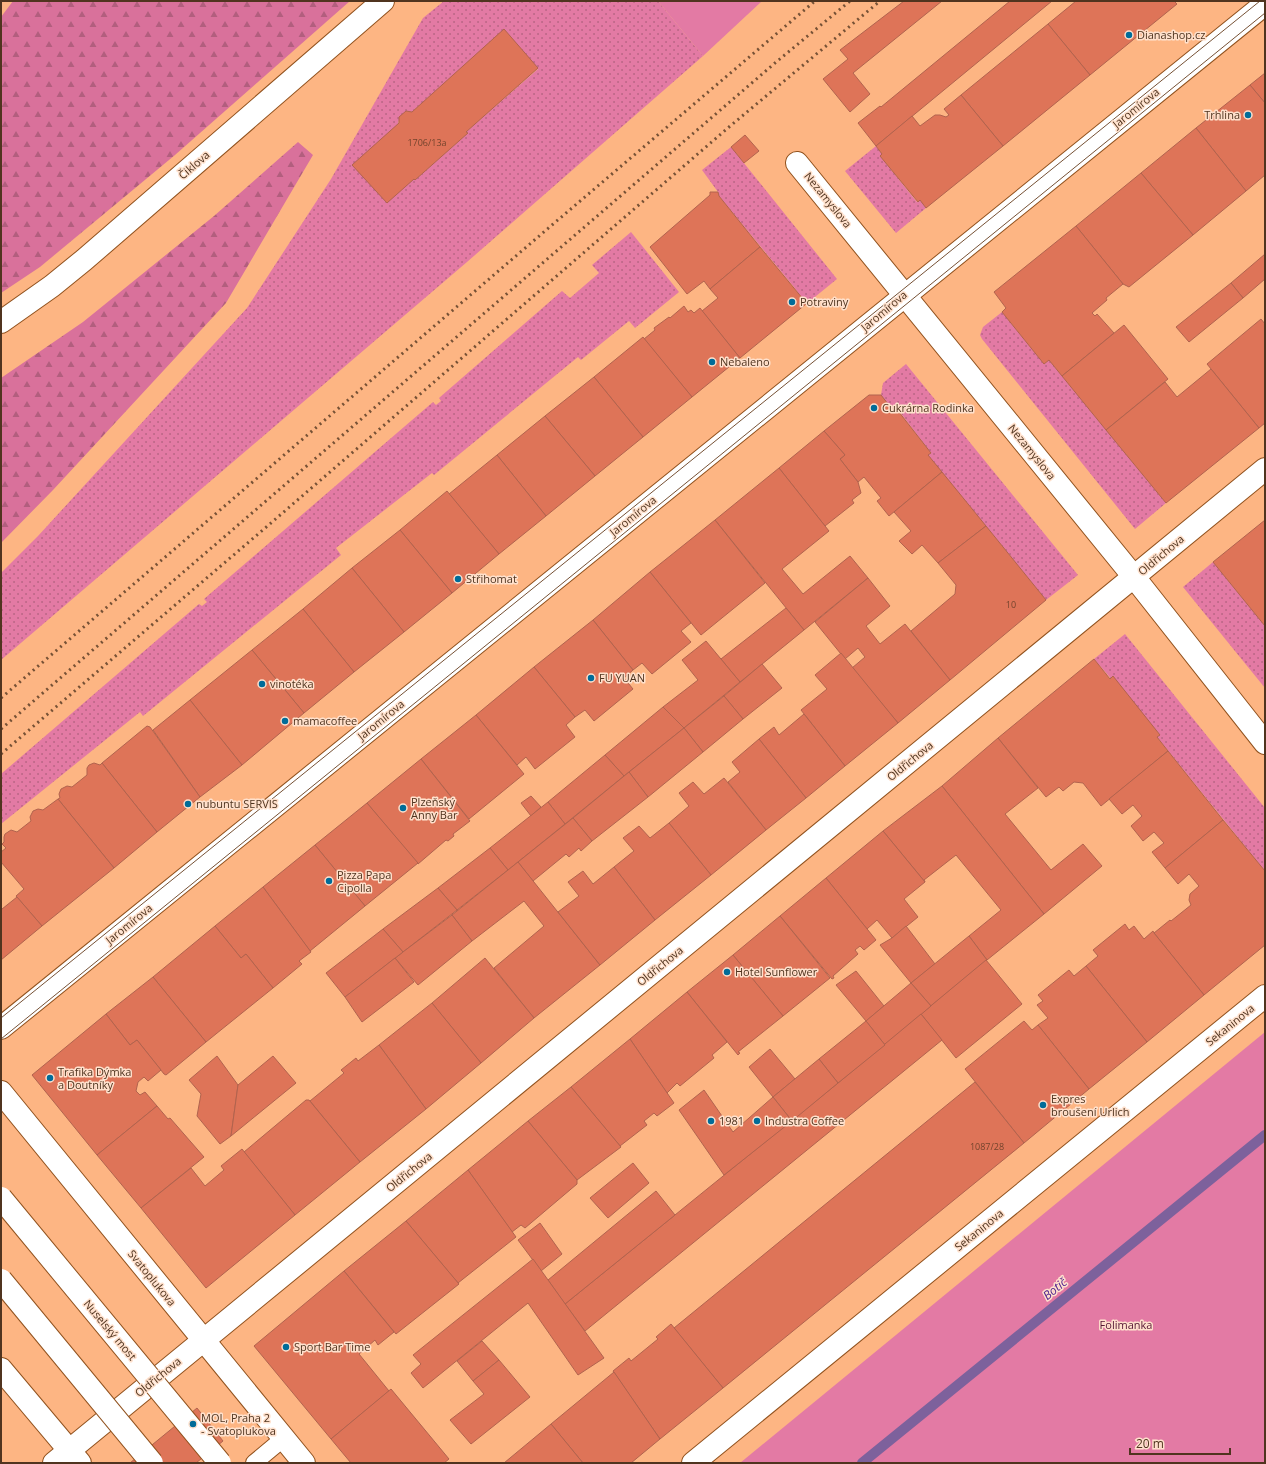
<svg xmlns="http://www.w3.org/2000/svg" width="1266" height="1464" font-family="'Open Sans',sans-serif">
<defs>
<pattern id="grass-dots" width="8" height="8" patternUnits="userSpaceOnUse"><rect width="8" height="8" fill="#e37aa4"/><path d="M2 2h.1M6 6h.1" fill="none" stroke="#ba6585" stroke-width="1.8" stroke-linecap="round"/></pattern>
<pattern id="forest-firs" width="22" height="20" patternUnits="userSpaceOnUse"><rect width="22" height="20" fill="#d9719b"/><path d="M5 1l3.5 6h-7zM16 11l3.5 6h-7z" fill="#b25e7e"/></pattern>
</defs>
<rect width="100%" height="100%" fill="#fdb583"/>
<g fill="url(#grass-dots)" fill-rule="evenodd">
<path d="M444,1h214l45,55 -236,206 -466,398v-87l37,-37 209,-228 84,-129 92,-161zM504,30l34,39 -72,63 2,1 -53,47 -17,-57 2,-6 6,-6 6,1z"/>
<polygon points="876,146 882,154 880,156 917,202 920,200 926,208 896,233 845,171"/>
<polygon points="731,147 837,279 805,305 803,299 793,286 719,196 718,192 702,170"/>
<polygon points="631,232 679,292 635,328 629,321 581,360 578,357 434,475 432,473 336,548 341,555 143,716 140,712 1,824 1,774 199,604 202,606 207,602 204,599 433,402 436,405 441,401 439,398 562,291 570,298 599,273 592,265"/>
<polygon points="1002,312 1044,364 1049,360 1166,503 1135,529 982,339 980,335 983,327"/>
<polygon points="906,364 1078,575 1046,600 928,455 931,453 896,407 892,409 881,395 883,383"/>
<polygon points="1213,562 1265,626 1265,688 1183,587"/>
<polygon points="1125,634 1265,808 1265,871 1157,737 1160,735 1094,659"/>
</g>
<g fill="url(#forest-firs)">
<polygon points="13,1 350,1 175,155 40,267 1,293 1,17"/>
<polygon points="298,142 313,155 226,303 53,490 1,543 1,378 83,322 214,216"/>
</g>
<g fill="#e37aa4">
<polygon points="658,1 760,1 761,2 703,56"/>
<polygon points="1265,1032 1265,1463 740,1463"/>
</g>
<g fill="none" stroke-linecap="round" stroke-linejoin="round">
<polyline stroke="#7d619c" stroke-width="10" points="862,1463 1265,1135"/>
</g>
<g fill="#de7458" stroke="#b1634e">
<polygon points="904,1 942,1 853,73 870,94 850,112 823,79 848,59 840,50"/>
<polygon points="1010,1 1052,1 876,146 858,123 880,106 881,107"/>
<polygon points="1076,1 1174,1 1177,4 1090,75 1048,24"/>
<polygon points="1048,24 1090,75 1003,146 961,95"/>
<polygon points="504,29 538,68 466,132 468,133 415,180 414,179 387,203 352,165 399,123 399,117 406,111 412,112"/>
<polygon points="1265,73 1265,103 1250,85"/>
<polygon points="1250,85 1265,103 1265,175 1246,191 1196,128"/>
<polygon points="961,95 1003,146 926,208 920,200 918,202 880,156 882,154 876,146 912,116 920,126 935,115 940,115 946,117 949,115 944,109"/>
<polygon points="1196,128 1246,191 1193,235 1141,173"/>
<polygon points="745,135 759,151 744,163 731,147"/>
<polygon points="1141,173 1193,235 1129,287 1123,284 1076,226"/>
<polygon points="710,192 718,192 719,196 760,247 710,289 704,281 687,294 650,247 710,195"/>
<polygon points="1076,226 1123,284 1106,298 1107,300 1092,313 1095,316 1097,314 1114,333 1062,376 1049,360 1044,364 1002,312 1006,308 994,292"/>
<polygon points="760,247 803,299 806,298 806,304 740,358 702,311 718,298 710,289"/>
<polygon points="1265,254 1265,279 1243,298 1231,283"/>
<polygon points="1231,283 1243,298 1189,342 1176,327"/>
<polygon points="684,306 688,312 691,310 694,313 700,308 740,358 692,397 644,339 655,330 654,328 669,317 670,318"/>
<polygon points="1261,319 1265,324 1265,423 1259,428 1207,364"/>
<polygon points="1124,325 1168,379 1106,430 1062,376"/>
<polygon points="643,337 692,397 643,437 594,377"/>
<polygon points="1211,369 1259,428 1166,503 1106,430 1165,382 1177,397"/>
<polygon points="594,377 643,437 595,476 545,416"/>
<polygon points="869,395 881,395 892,409 895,407 931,453 928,455 942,472 889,516 877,501 881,498 864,477 858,482 840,459 845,455 824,431"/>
<polygon points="545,416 595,476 546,516 497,455"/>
<polygon points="824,431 845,455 840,459 858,482 861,493 852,500 854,503 825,526 779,468"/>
<polygon points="497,455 546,516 499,554 449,494"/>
<polygon points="779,468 829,531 782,569 803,594 850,556 868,578 804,630 715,520"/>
<polygon points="942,472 986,526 938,563 922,545 912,554 899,541 911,531 894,512"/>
<polygon points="447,491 499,554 452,593 400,530"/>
<polygon points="715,520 765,583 701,635 650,572"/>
<polygon points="1265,520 1265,626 1213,562"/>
<polygon points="986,526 1046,600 950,680 911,631 955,594 956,585 938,563"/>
<polygon points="400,530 452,593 404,632 352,568"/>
<polygon points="352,568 404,632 354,672 303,609"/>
<polygon points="650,572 691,623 681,631 691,642 652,674 642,663 633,670 593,620"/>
<polygon points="868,578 890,606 866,626 880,644 905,624 950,680 898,723 852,668 865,657 858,648 845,659 815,622"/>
<polygon points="786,608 804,630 740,682 721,659"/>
<polygon points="303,609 354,672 304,713 252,650"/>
<polygon points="593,620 633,670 624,678 633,689 594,721 585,710 575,717 534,667"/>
<polygon points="706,641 740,682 684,728 663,707 698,680 682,660"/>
<polygon points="252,650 304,713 242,765 190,700"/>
<polygon points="841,653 898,723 845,766 801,710 827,689 815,675"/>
<polygon points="1094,659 1110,679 1113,676 1160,735 1157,737 1168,751 1101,806 1083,783 1074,782 1063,791 1059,787 1046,797 998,738"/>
<polygon points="762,664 782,688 743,719 724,696"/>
<polygon points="534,667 575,717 566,725 575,737 535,769 526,757 517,765 476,715"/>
<polygon points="724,696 743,719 703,752 684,728"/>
<polygon points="190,700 242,765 200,797 153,730"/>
<polygon points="663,707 684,728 624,776 605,755"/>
<polygon points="804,714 845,766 806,798 759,739 774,727 779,735"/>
<polygon points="476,715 524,774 469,819 421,759"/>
<polygon points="147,726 150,727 200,797 157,832 102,763"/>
<polygon points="684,728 703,752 648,797 629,772"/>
<polygon points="998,738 1038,788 1005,814 1051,870 1083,844 1102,866 1044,914 942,786"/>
<polygon points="759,739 806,798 766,830 728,782 740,772 732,762"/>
<polygon points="1168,751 1223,820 1165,868 1152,852 1164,843 1154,832 1143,841 1131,826 1142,816 1133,805 1122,814 1109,799"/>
<polygon points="605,755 624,776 565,824 548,802"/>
<polygon points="421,759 470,821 453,834 454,836 448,841 446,840 418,864 367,803"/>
<polygon points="94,763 100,765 102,763 157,832 114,868 58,799 60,798 59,794 61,789 67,786 72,787 87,775 87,768 89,765"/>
<polygon points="629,772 648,797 592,841 573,818"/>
<polygon points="724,778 766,830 711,875 669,823 689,806 679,793 693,782 704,794"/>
<polygon points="942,786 1044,914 987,960 969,936 1001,910 956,855 924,880 925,882 883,831"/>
<polygon points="531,796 541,807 531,816 521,803"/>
<polygon points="58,799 114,868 42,926 16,896 24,889 1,862 1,852 6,848 2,844 4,842 4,837 5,834 11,830 17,832 31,821 30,817 33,811 38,809 43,810"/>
<polygon points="548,802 565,824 508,870 490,848"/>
<polygon points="367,803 418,863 365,906 315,845"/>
<polygon points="573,818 592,841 581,851 579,848 569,857 566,854 533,881 518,862"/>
<polygon points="1223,820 1265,871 1265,945 1204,995 1154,933 1170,920 1171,921 1191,905 1189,900 1190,894 1199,886 1189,874 1178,884 1165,868"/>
<polygon points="669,823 711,875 655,920 614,867 634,851 623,838 639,826 650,838"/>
<polygon points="883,831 925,882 904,899 918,917 892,938 877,920 867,929 826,878"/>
<polygon points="315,845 365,906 310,951 263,887"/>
<polygon points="490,848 508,870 457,910 438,888"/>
<polygon points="518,862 600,965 534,1018 494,968 544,926 524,901 472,941 452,915"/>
<polygon points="614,867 655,920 600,965 558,912 579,896 568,882 583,871 593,884"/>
<polygon points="826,878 876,940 864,950 860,946 855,950 858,954 833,976 834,978 832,979 780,916"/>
<polygon points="263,887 311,952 299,961 302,964 273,988 246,954 241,958 215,926"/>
<polygon points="438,888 457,910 403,952 383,929"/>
<polygon points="17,897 42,926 1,960 1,908 2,909"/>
<polygon points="452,915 472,941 418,985 395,958"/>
<polygon points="780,916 830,978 783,1016 733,955"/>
<polygon points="1125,924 1129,930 1134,926 1144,939 1153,931 1154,933 1204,995 1147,1042 1086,966 1098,956 1093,950"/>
<polygon points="215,926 241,958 246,954 273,988 206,1042 153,977"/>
<polygon points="906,926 935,964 911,983 880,945 892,938"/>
<polygon points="383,929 403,952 345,997 326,973"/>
<polygon points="969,936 987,960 931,1006 911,983"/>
<polygon points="733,955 783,1016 738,1052 740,1053 738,1055 687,992"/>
<polygon points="395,958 414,982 362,1022 345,997"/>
<polygon points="485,958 534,1018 481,1063 432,1003"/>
<polygon points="986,960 1022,1004 956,1058 921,1014"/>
<polygon points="1086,966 1147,1042 1089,1089 1038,1025 1048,1018 1037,1005 1043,1001 1038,995 1069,970 1074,976"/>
<polygon points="856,971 884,1006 866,1021 836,985"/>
<polygon points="153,977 206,1042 166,1075 164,1074 137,1040 130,1045 106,1014"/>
<polygon points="911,983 931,1006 885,1045 866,1021"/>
<polygon points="687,992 727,1042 712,1055 714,1058 680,1086 677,1083 667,1093 630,1039"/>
<polygon points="432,1003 481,1063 426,1109 379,1045"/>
<polygon points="106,1014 130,1045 137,1040 161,1070 148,1081 144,1077 138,1082 136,1091 140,1095 145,1092 157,1106 97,1155 32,1075"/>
<polygon points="921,1014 942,1040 585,1331 565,1304 838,1083"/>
<polygon points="866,1021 885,1045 838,1083 819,1059"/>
<polygon points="1024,1021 1032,1030 1038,1025 1089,1089 1024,1143 965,1069"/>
<polygon points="630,1039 674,1103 657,1116 654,1113 644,1121 647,1125 620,1146 571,1087"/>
<polygon points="379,1045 426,1109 360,1162 310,1101 344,1073 341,1070 356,1058 358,1061"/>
<polygon points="770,1049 795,1079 773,1097 749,1067"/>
<polygon points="217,1056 238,1085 231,1136 220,1144 197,1116 201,1094 189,1080"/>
<polygon points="273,1056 296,1083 231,1136 238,1085"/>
<polygon points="819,1059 838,1083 792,1121 773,1097"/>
<polygon points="975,1082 1024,1143 723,1388 674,1328"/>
<polygon points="571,1087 621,1147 577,1180 528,1121"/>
<polygon points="704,1090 733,1132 773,1097 792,1121 724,1175 679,1110"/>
<polygon points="306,1100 309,1100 360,1162 295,1215 244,1152"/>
<polygon points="157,1106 168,1119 170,1118 204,1157 141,1208 97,1155"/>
<polygon points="528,1121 577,1180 577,1184 525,1228 521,1225 512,1232 468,1170"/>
<polygon points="242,1149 295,1215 206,1288 141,1208 191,1168 205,1186 224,1170 221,1166"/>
<polygon points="633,1163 649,1183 608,1218 590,1198"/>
<polygon points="468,1170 516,1237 458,1283 406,1221"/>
<polygon points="656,1191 675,1215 565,1304 548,1280"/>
<polygon points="406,1221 459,1284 396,1334 344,1271"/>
<polygon points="540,1223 562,1254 541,1271 518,1240"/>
<polygon points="533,1259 604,1358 578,1375 528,1303 423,1388 411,1373 421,1364 413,1355"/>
<polygon points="344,1271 394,1332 378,1345 375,1340 359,1354 389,1391 331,1439 254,1346"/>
<polygon points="671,1324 723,1388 660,1439 613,1371 629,1358 631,1361 658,1339 656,1337"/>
<polygon points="482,1341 499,1360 473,1381 457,1361"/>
<polygon points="499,1360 530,1397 471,1444 450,1420 484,1394 473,1381"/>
<polygon points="614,1372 660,1439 631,1463 583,1463 551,1424"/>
<polygon points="391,1389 449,1459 444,1463 351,1463 331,1439"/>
<polygon points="197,1408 223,1441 196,1463 130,1463"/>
<polygon points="551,1424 583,1463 504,1463"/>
</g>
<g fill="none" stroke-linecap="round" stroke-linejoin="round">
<defs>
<polyline id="service" points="254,1463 284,1438"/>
<g id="minor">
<polyline points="797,163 1134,577 1265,743"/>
<polyline points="1,1092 304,1463"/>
<polyline points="1,1369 80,1463"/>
<polyline points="54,1463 1265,469"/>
</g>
<polyline id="tertiary" points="1,322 52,286 84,260 383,1"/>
<g id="secondary">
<polyline points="1,1028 1265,4"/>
<polyline points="693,1463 1265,996"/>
</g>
</defs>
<use href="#service" stroke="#91521e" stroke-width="18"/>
<use href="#minor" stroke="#91521e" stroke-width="24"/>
<use href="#tertiary" stroke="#91521e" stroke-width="24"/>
<use href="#secondary" stroke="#91521e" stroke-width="24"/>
<use href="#service" stroke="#fff" stroke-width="16"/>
<use href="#minor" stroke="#fff" stroke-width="22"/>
<use href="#tertiary" stroke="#fff" stroke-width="22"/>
<use href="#secondary" stroke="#fff" stroke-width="22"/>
<g stroke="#765135" stroke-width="1">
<polyline points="1,1018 1260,1"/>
<polyline points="1,1039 1265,13"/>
</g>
<g stroke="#765135" stroke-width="3" stroke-dasharray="2 4" stroke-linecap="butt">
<polyline points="1,698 552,225 815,1"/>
<polyline points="1,729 775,63 850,1"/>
<polyline points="1,754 264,529 729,127 880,1"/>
</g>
<defs>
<g id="secondary-bridge">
<polyline points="1,1198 220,1463"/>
<polyline points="1,1280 152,1463"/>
</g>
</defs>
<use href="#secondary-bridge" stroke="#91521e" stroke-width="24" stroke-linecap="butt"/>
<use href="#secondary-bridge" stroke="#fff" stroke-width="22"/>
</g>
<g fill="#006c99" stroke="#ffe1cd" stroke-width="1.5">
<circle cx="1129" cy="35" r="4"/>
<circle cx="1248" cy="115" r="4"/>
<circle cx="792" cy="302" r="4"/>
<circle cx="712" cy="362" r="4"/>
<circle cx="874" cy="408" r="4"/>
<circle cx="458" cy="579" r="4"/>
<circle cx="591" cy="678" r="4"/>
<circle cx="262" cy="684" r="4"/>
<circle cx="285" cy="721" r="4"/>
<circle cx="188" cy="804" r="4"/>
<circle cx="403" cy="808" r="4"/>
<circle cx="329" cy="881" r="4"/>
<circle cx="727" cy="972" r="4"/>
<circle cx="50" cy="1078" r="4"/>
<circle cx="1043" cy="1105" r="4"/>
<circle cx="711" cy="1121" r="4"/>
<circle cx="757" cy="1121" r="4"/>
<circle cx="286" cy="1347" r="4"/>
<circle cx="193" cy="1424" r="4"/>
</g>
<g text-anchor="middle" stroke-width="3" stroke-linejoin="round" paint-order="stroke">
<g font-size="9" fill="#74442d">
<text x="427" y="146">1706/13a</text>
<text x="1011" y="608">10</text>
<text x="987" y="1150">1087/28</text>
</g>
<g font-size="11" fill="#50341f" stroke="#ffe1cd" text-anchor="start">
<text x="1137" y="39">Dianashop.cz</text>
<text x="1240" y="119" text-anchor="end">Trhlina</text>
<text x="800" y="306">Potraviny</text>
<text x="720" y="366">Nebaleno</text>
<text x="882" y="412">Cukrárna Rodinka</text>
<text x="466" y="583">Střihomat</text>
<text x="599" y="682">FU YUAN</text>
<text x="270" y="688">vinotéka</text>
<text x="293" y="725">mamacoffee</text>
<text x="411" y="806">Plzeňský<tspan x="411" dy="13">Anny Bar</tspan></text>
<text x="196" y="808">nubuntu SERVIS</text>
<text x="337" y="879">Pizza Papa<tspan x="337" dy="13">Cipolla</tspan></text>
<text x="735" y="976">Hotel Sunflower</text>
<text x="58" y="1076">Trafika Dýmka<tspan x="58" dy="13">a Doutníky</tspan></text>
<text x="1051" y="1103">Expres<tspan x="1051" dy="13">broušení Urlich</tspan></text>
<text x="719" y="1125">1981</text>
<text x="765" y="1125">Industra Coffee</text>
<text x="294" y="1351">Sport Bar Time</text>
<text x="201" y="1422">MOL, Praha 2<tspan x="201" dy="13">- Svatoplukova</tspan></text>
</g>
<g font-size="11" fill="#50341f" stroke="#ffe1cd">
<text transform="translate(1136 108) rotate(-39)" y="4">Jaromírova</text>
<text transform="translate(194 165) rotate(-41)" y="4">Čiklova</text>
<text transform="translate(828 200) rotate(51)" y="4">Nezamyslova</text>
<text transform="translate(884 311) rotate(-40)" y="4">Jaromírova</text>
<text transform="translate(1032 452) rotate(51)" y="4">Nezamyslova</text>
<text transform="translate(633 516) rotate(-39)" y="4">Jaromírova</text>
<text transform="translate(1161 555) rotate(-40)" y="4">Oldřichova</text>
<text transform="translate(381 720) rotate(-39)" y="4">Jaromírova</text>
<text transform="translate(910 761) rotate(-39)" y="4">Oldřichova</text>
<text transform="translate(129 924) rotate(-39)" y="4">Jaromírova</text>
<text transform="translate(660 966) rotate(-39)" y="4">Oldřichova</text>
<text transform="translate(1230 1025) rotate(-39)" y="4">Sekaninova</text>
<text transform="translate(409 1172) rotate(-39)" y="4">Oldřichova</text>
<text transform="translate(979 1230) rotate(-39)" y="4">Sekaninova</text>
<text transform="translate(152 1278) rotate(51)" y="4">Svatoplukova</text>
<text transform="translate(110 1330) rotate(50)" y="4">Nuselský most</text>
<text transform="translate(158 1377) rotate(-39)" y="4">Oldřichova</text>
</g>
<g font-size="11" fill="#561433" stroke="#ffe1cd">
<text x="1126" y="1329">Folimanka</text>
</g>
<g font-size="12" font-style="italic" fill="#4b1d8c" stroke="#ffe1cd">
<text transform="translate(1055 1289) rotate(-39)" y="4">Botič</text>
</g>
</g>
<rect width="1266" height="1464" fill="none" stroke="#50341f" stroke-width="4"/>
<path d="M1130 1448v6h100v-6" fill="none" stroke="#50341f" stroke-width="2"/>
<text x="1136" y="1448" font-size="12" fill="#50341f" stroke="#ffe1cd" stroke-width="3" paint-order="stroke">20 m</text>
</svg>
